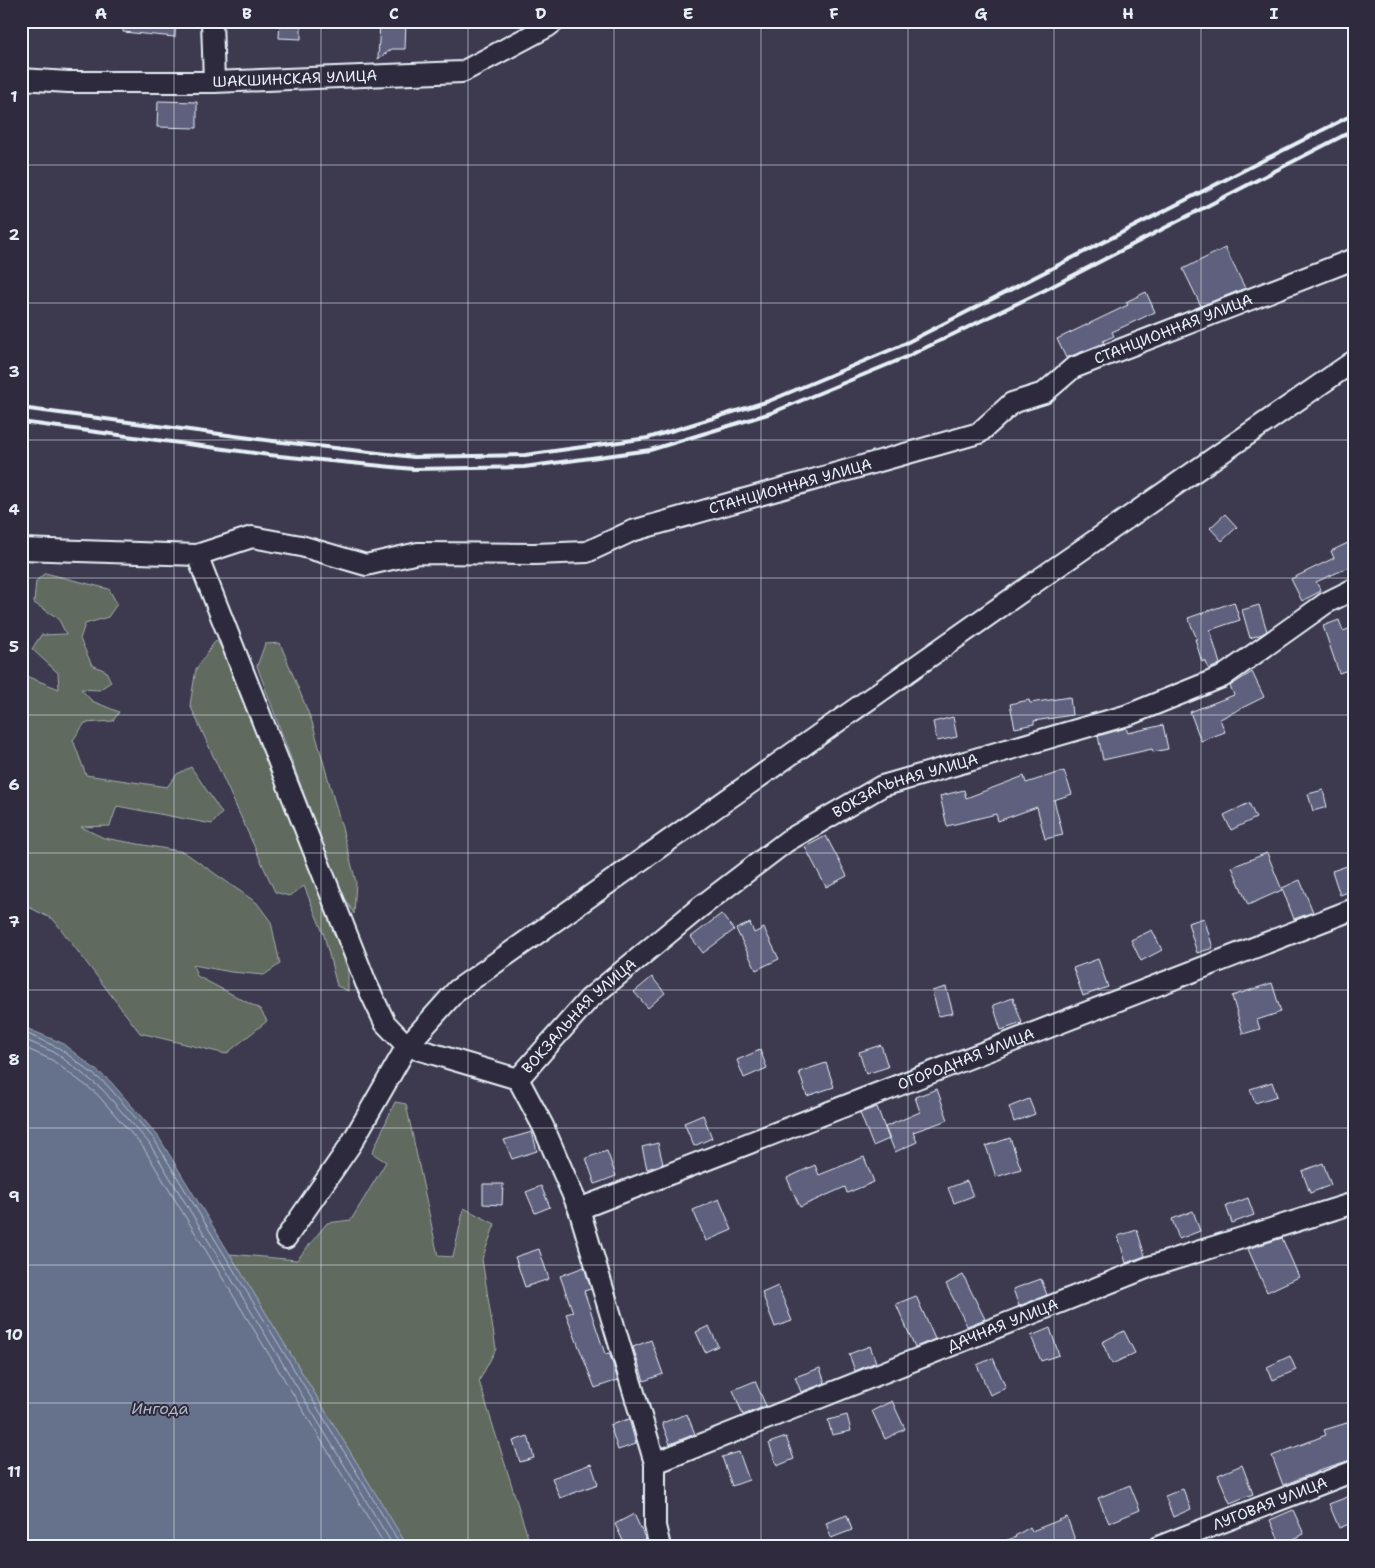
<svg xmlns="http://www.w3.org/2000/svg" width="1375" height="1568" font-family="'Shantell Sans',sans-serif">
<rect width="100%" height="100%" fill="#3d3a50"/>
<filter id="ink" filterUnits="userSpaceOnUse"><feTurbulence type="fractalNoise" baseFrequency=".02" numOctaves="2"/><feDisplacementMap in="SourceGraphic" scale="10" xChannelSelector="R" yChannelSelector="G"/><feConvolveMatrix kernelMatrix="1 2 1 2 8 2 1 2 1" color-interpolation-filters="sRGB"/></filter>
<g filter="url(#ink)">
<g fill="#616b5f" stroke="#a4aeac">
<polygon points="45,573 109,589 117,604 108,617 85,624 80,639 92,665 106,671 111,682 99,690 81,689 92,701 119,712 113,721 85,723 73,740 86,775 167,787 177,774 191,767 222,813 212,824 117,806 110,826 81,827 104,838 184,852 257,903 271,922 280,964 264,975 231,972 193,965 197,976 260,1009 267,1021 226,1054 140,1033 54,920 21,903 21,674 59,689 58,673 32,649 41,635 66,634 58,618 34,603 36,581"/>
<polygon points="216,640 227,655 348,969 348,991 337,986 324,935 304,886 289,896 275,892 190,705 196,669"/>
<polygon points="280,643 312,722 342,828 356,882 354,914 337,884 257,666 265,644"/>
<polygon points="395,1102 406,1104 438,1256 453,1257 464,1208 495,1224 482,1259 496,1349 479,1381 531,1547 408,1547 230,1254 297,1260 327,1223 351,1220 386,1162 372,1153"/>
</g>
<polygon fill="#66728b" stroke="#9aa5b7" points="21,1026 62,1043 110,1081 158,1136 408,1547 21,1547"/>
<g fill="none" stroke-linecap="round" stroke-linejoin="round">
<g stroke="#b4becc" stroke-width="1">
<polyline points="21,1031 59,1048 106,1084 154,1139 402,1547"/>
<polyline points="21,1038 56,1053 102,1089 149,1143 394,1547"/>
<polyline points="21,1046 52,1060 97,1094 143,1147 386,1547"/>
</g>
</g>
<g fill="#5e607d" stroke="#e8f1f8">
<polygon points="123,21 176,21 175,37 123,32"/>
<polygon points="280,21 301,21 301,39 279,38"/>
<polygon points="380,21 406,22 405,49 392,49 378,59"/>
<polygon points="158,101 197,102 197,128 157,127"/>
<polygon points="1225,248 1245,288 1201,306 1183,269"/>
<polygon points="1146,292 1155,312 1112,332 1114,336 1103,341 1104,343 1066,358 1057,339 1128,305 1126,302"/>
<polygon points="1225,514 1237,527 1222,541 1210,528"/>
<polygon points="1354,540 1354,565 1316,582 1321,591 1302,601 1291,579 1334,558 1331,551"/>
<polygon points="1234,602 1240,620 1210,630 1220,664 1209,669 1205,660 1202,662 1195,639 1197,639 1188,618"/>
<polygon points="1259,605 1267,631 1262,634 1250,638 1242,610"/>
<polygon points="1339,620 1343,631 1354,627 1354,668 1339,673 1323,626"/>
<polygon points="1252,672 1264,697 1220,719 1225,732 1201,741 1190,712 1234,695 1230,686"/>
<polygon points="1070,697 1072,715 1034,721 1034,724 1015,728 1010,704 1029,700 1030,703"/>
<polygon points="953,717 957,737 937,741 933,722"/>
<polygon points="1163,725 1168,749 1153,752 1152,749 1103,760 1098,736 1126,728 1128,733"/>
<polygon points="1064,771 1072,794 1054,800 1063,835 1045,839 1037,807 998,821 996,814 947,826 940,796 964,790 966,798 1024,776 1026,783"/>
<polygon points="1323,790 1327,807 1313,811 1308,794"/>
<polygon points="1249,803 1256,818 1231,830 1224,815"/>
<polygon points="826,836 847,876 826,887 805,847"/>
<polygon points="1267,853 1282,890 1248,905 1232,867"/>
<polygon points="1350,865 1354,877 1354,890 1340,895 1332,871"/>
<polygon points="1300,880 1313,912 1294,919 1282,888"/>
<polygon points="721,914 734,930 703,953 691,937"/>
<polygon points="1204,918 1213,948 1197,953 1188,923"/>
<polygon points="750,923 754,933 764,928 779,959 756,970 736,929"/>
<polygon points="1152,930 1162,950 1141,961 1131,940"/>
<polygon points="1098,959 1108,987 1083,996 1073,968"/>
<polygon points="652,977 665,993 648,1008 634,992"/>
<polygon points="1272,983 1281,1012 1257,1020 1260,1029 1243,1034 1232,996"/>
<polygon points="946,987 953,1013 939,1016 932,991"/>
<polygon points="1013,998 1022,1023 1001,1030 993,1005"/>
<polygon points="881,1045 888,1067 866,1074 859,1052"/>
<polygon points="760,1050 767,1068 744,1078 737,1060"/>
<polygon points="826,1063 834,1087 807,1096 799,1072"/>
<polygon points="1272,1082 1277,1096 1255,1103 1250,1089"/>
<polygon points="937,1089 948,1120 913,1132 917,1142 895,1152 885,1127 920,1112 915,1097"/>
<polygon points="1029,1099 1035,1114 1014,1122 1009,1107"/>
<polygon points="877,1107 889,1139 873,1146 860,1113"/>
<polygon points="703,1115 712,1138 694,1146 684,1123"/>
<polygon points="532,1132 537,1151 512,1159 504,1140"/>
<polygon points="1010,1138 1021,1169 996,1177 986,1146"/>
<polygon points="658,1143 663,1164 647,1169 642,1147"/>
<polygon points="607,1151 616,1176 595,1184 586,1158"/>
<polygon points="864,1157 874,1182 847,1193 845,1187 800,1207 787,1178 815,1165 819,1175"/>
<polygon points="1323,1163 1331,1185 1310,1193 1302,1171"/>
<polygon points="967,1181 973,1196 954,1203 948,1188"/>
<polygon points="483,1184 503,1184 502,1205 483,1204"/>
<polygon points="541,1186 550,1207 535,1213 526,1192"/>
<polygon points="1248,1198 1254,1215 1232,1223 1226,1206"/>
<polygon points="719,1199 732,1230 706,1241 693,1210"/>
<polygon points="1193,1211 1200,1231 1179,1239 1172,1219"/>
<polygon points="1137,1230 1145,1256 1126,1263 1118,1236"/>
<polygon points="1282,1238 1299,1277 1267,1292 1248,1249"/>
<polygon points="539,1249 549,1279 525,1287 515,1257"/>
<polygon points="584,1267 591,1289 584,1291 605,1354 609,1353 610,1355 618,1380 595,1388 566,1314 573,1312 560,1276"/>
<polygon points="963,1275 985,1319 967,1326 946,1284"/>
<polygon points="1041,1279 1047,1295 1019,1306 1013,1289"/>
<polygon points="778,1286 792,1321 775,1327 762,1293"/>
<polygon points="916,1296 935,1339 915,1347 896,1304"/>
<polygon points="709,1326 718,1346 705,1352 696,1332"/>
<polygon points="1050,1328 1059,1355 1041,1361 1031,1336"/>
<polygon points="1124,1331 1135,1353 1112,1364 1102,1342"/>
<polygon points="651,1340 663,1374 644,1381 633,1347"/>
<polygon points="870,1346 876,1362 855,1371 849,1354"/>
<polygon points="1290,1356 1296,1370 1273,1380 1267,1367"/>
<polygon points="993,1358 1006,1388 990,1395 977,1365"/>
<polygon points="820,1368 825,1383 801,1392 795,1377"/>
<polygon points="755,1381 766,1406 743,1415 733,1390"/>
<polygon points="892,1401 905,1429 885,1439 872,1411"/>
<polygon points="687,1414 695,1434 670,1444 662,1423"/>
<polygon points="847,1415 851,1431 832,1435 828,1420"/>
<polygon points="629,1419 636,1444 618,1450 610,1425"/>
<polygon points="1350,1422 1354,1434 1354,1459 1319,1470 1319,1471 1283,1485 1272,1456 1326,1435 1324,1430"/>
<polygon points="528,1436 534,1458 520,1462 513,1441"/>
<polygon points="786,1437 794,1459 777,1466 769,1443"/>
<polygon points="739,1452 749,1480 732,1486 722,1457"/>
<polygon points="591,1464 598,1484 560,1498 552,1478"/>
<polygon points="1242,1465 1253,1494 1230,1503 1218,1475"/>
<polygon points="1130,1485 1140,1510 1109,1523 1098,1498"/>
<polygon points="1183,1489 1191,1509 1173,1517 1165,1496"/>
<polygon points="1350,1496 1354,1505 1354,1522 1339,1528 1329,1504"/>
<polygon points="1293,1510 1304,1534 1281,1545 1270,1520"/>
<polygon points="634,1514 646,1540 631,1547 626,1547 615,1524"/>
<polygon points="847,1515 852,1530 831,1538 826,1523"/>
<polygon points="1067,1517 1075,1540 1057,1547 994,1547 993,1545 1016,1537 1015,1536 1030,1527 1032,1531"/>
</g>
<g fill="none" stroke-linecap="round" stroke-linejoin="round">
<defs>
<g id="street">
<polyline points="212,21 214,82"/>
<path id="s1" d="M21,79l47,3h146l248,-10 85,-45 8,-6"/>
<polyline points="21,549 197,555 366,983 385,1023 407,1046 518,1079 543,1126 579,1209 655,1463 655,1526 660,1547"/>
<path id="s2" d="M197,555l55,-18 49,9 65,19 52,-12 117,1 52,-2 45,-21 347,-98 33,-30 32,-10 29,-25 281,-109"/>
<path id="s3" d="M518,1079l71,-80 110,-91 88,-67 95,-55 246,-71 94,-38 104,-74 28,-14"/>
<path id="s4" d="M579,1209l775,-300"/>
<polyline points="286,1238 351,1144 407,1046 457,990 1041,578 1354,361"/>
<path id="s5" d="M655,1463l494,-196 205,-64"/>
<path id="s6" d="M1158,1547l196,-76"/>
</g>
</defs>
<use href="#street" stroke="#e8f1f8" stroke-width="24"/>
<use href="#street" stroke="#2f2a3d" stroke-width="20"/>
<g stroke="#e8f1f8" stroke-width="4">
<polyline points="21,408 273,441 414,457 525,455 648,438 769,401 900,346 1354,114"/>
<polyline points="21,422 269,455 413,469 524,467 650,450 771,413 904,358 1045,290 1354,130"/>
</g>
</g>
</g>
<path fill="none" stroke="#e8f1f8" stroke-width="1" stroke-opacity="0.55" d="M174,21v1526M321,21v1526M468,21v1526M614,21v1526M761,21v1526M908,21v1526M1054,21v1526M1201,21v1526M21,165h1333M21,303h1333M21,440h1333M21,578h1333M21,715h1333M21,853h1333M21,990h1333M21,1128h1333M21,1265h1333M21,1403h1333"/>
<g text-anchor="middle" stroke-width="4" stroke-linejoin="round" paint-order="stroke">
<g font-size="15" fill="#e8f1f8" stroke="#2f2a3d">
<text dy="5" stroke="none"><textPath href="#s1" startOffset="274">ШАКШИНСКАЯ УЛИЦА</textPath></text>
<text dy="5" stroke="none"><textPath href="#s2" startOffset="1032">СТАНЦИОННАЯ УЛИЦА</textPath></text>
<text dy="5" stroke="none"><textPath href="#s2" startOffset="612">СТАНЦИОННАЯ УЛИЦА</textPath></text>
<text dy="5" stroke="none"><textPath href="#s3" startOffset="492">ВОКЗАЛЬНАЯ УЛИЦА</textPath></text>
<text dy="5" stroke="none"><textPath href="#s3" startOffset="88">ВОКЗАЛЬНАЯ УЛИЦА</textPath></text>
<text dy="5" stroke="none"><textPath href="#s4" startOffset="415">ОГОРОДНАЯ УЛИЦА</textPath></text>
<text dy="5" stroke="none"><textPath href="#s5" startOffset="374">ДАЧНАЯ УЛИЦА</textPath></text>
<text dy="5" stroke="none"><textPath href="#s6" startOffset="120">ЛУГОВАЯ УЛИЦА</textPath></text>
</g>
<g font-size="16" font-style="italic" fill="#aeb8c7" stroke="#2f2a3d">
<text x="160" y="1414">Ингода</text>
</g>
</g>
<rect width="1375" height="1568" fill="none" stroke="#2f2a3d" stroke-width="55"/>
<rect x="28" y="28" width="1320" height="1512" fill="none" stroke="#e8f1f8" stroke-width="2"/>
<g font-size="16" text-anchor="middle" font-weight="bold" fill="#e8f1f8">
<text x="101" y="19">A</text>
<text x="247" y="19">B</text>
<text x="394" y="19">C</text>
<text x="541" y="19">D</text>
<text x="688" y="19">E</text>
<text x="834" y="19">F</text>
<text x="981" y="19">G</text>
<text x="1128" y="19">H</text>
<text x="1274" y="19">I</text>
<text x="14" y="102">1</text>
<text x="14" y="240">2</text>
<text x="14" y="377">3</text>
<text x="14" y="515">4</text>
<text x="14" y="652">5</text>
<text x="14" y="790">6</text>
<text x="14" y="927">7</text>
<text x="14" y="1065">8</text>
<text x="14" y="1202">9</text>
<text x="14" y="1340">10</text>
<text x="14" y="1477">11</text>
</g>
</svg>
